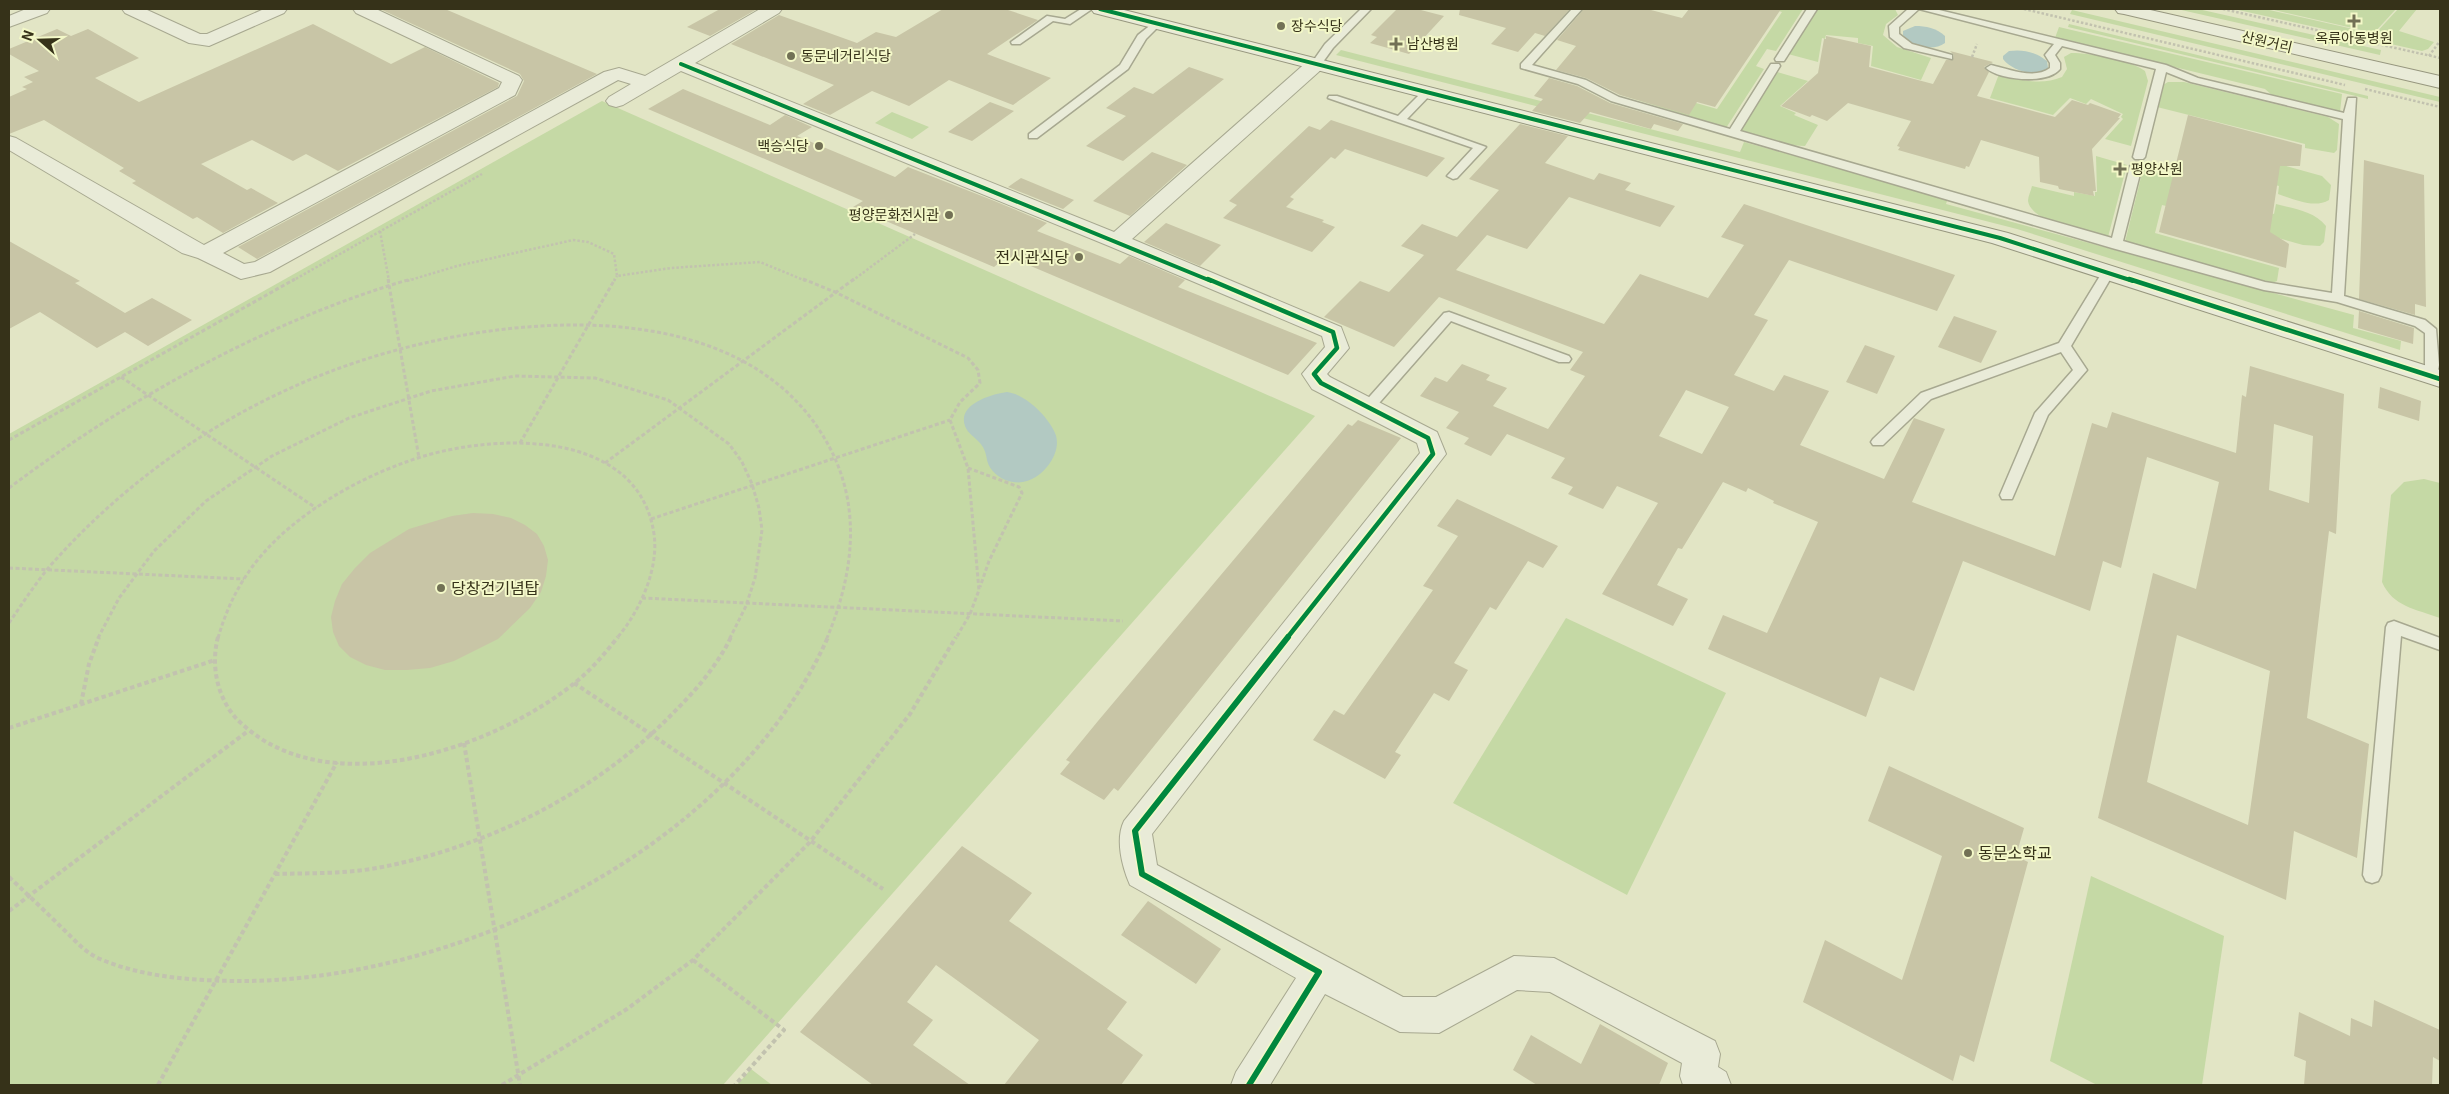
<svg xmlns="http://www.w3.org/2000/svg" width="2449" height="1094" font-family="Georgia,'Noto Sans KR',serif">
<rect width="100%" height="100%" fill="#e2e5c5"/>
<g fill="#c5d9a5">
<polygon points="1772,9 1803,9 1776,51 1767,49 1756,66 1764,69 1726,128 1628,97 1626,94 1630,84 1717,109 1782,12"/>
<polygon points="1817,9 1895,9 1898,15 1886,24 1883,35 1897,47 1931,58 1921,80 1871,66 1873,46 1858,43 1858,38 1826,35 1825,39 1822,38 1818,62 1788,54"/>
<polygon points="2177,9 2198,9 2381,50 2380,55"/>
<polygon points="2234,9 2265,9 2375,34 2398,9 2417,9 2399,31 2434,42 2428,49 2422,51"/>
<polygon points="2270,9 2396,9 2374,33"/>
<polygon points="2072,10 2440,97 2440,102 2070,14"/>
<polygon points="2069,24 2368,96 2368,99 2068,27"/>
<polygon points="2059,27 2342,94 2340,112 2273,96 2265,89 2055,38"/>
<polygon points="1341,50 1740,152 1744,142 1948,198 1946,204 2354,315 2353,328 2401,341 2400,350 2017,229 1336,55"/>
<path d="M2071,53c21,0 57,6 74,18l3,10 -17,65 -26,-7 18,-20 -2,-2 2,-3 -32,-15 -5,5 -16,-6 -17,17 -63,-17 9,-24c21,6 42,12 63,3l5,-8 -3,-12z"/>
<polygon points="1777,72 1808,81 1780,106 1796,113 1794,115 1818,125 1805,146 1786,145 1739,131"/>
<polygon points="2168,82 2184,82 2328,117 2339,124 2337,150 2334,153 2305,148 2305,144 2157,107 2163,85"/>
<polygon points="602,101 1315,416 723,1085 9,1085 9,434"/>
<polygon points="892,112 929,127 912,139 875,123"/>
<path d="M2225,149l97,27 9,9 -2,15c-15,9 -36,-1 -51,-6l1,-8 -59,-16z"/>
<path d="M2096,156l31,9 -19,72c-18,-5 -77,-14 -80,-36 0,-5 3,-10 4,-15l42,10v-4l21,4v-4h2z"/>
<polygon points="2143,169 2177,178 2171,207 2162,205 2155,233 2279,268 2277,281 2272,283 2266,282 2125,242"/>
<path d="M2214,197l60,17 2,-10c18,5 38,7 50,22l-2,16 -4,4 -17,-1 -93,-26z"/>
<path d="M2424,479l16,4v135c-24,-9 -47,-11 -58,-36l9,-87 13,-13z"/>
<polygon points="1566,618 1726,693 1627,895 1453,803"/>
<polygon points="2091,876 2224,936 2202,1085 2097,1085 2050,1061"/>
<polygon points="751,1069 772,1085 737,1085"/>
</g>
<g fill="#b2c9c2">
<path d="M1915,26c11,0 21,2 30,10v7c-12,9 -34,4 -42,-8v-4z"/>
<path d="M2009,51c14,-2 27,1 38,10l1,7c-12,10 -36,3 -45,-9v-3z"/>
<path d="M1007,392c18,2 41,24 48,41 8,18 -10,43 -28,48 -15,5 -36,-4 -40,-21 -1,-6 -2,-11 -7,-17 -5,-6 -12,-9 -15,-17 -8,-22 27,-32 42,-34z"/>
</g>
<g fill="#c8c5a6" fill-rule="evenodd">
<polygon points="380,9 445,9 597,74 257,259 238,247 517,96 524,81 520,74"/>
<polygon points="720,9 757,9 710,36 687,27"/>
<polygon points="943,9 1005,9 1038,20 987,54 1051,78 1013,105 949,80 909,106 872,91 830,115 803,104 834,85 731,44 779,15 857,43 876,32 896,37"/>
<polygon points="1397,9 1417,9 1444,16 1409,54 1370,43 1377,37 1371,35"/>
<polygon points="1460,9 1570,9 1545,36 1535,33 1518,52 1491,44 1506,28 1459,15"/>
<polygon points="1584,9 1647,9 1682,18 1689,9 1781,9 1715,107 1697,102 1689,115 1620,95 1586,78 1556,70 1576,46 1557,40"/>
<polygon points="313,24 391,64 425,47 499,83 498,87 338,171 306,154 293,161 252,140 201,164 247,190 251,188 278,203 223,233 197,217 193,219 132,183 136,181 119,171 124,168 44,120 9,134 9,97 27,89 22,87 33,82 24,77 39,71 9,54 9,49 57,29 71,36 88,29 139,58 95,78 139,102"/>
<polygon points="1826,36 1871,46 1869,67 1933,84 1946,60 1953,60 1954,55 1950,51 1993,62 1984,67 1989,72 1977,96 2055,117 2072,100 2088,105 2090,103 2121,114 2118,118 2120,118 2092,149 2096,191 2093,191 2094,196 2059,189 2058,186 2040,182 2039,157 1981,140 1969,167 1966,166 1965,169 1898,150 1900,147 1897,146 1911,121 1848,103 1827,121 1812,115 1810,117 1781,106 1818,73 1824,39 1826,39"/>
<polygon points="1189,67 1224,79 1123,161 1086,146 1126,116 1106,108 1134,87 1153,94"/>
<polygon points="1549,78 1577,86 1610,103 1683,124 1678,131 1654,124 1651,129 1590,112 1580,123 1532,111 1543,99 1534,96"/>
<polygon points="683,89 770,125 785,115 812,127 797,136 895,177 908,167 992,200 1047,223 1037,231 1120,264 1129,256 1185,280 1178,287 1317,343 1288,375 1007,256 994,267 853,207 863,201 648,109"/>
<polygon points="990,102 1014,111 972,141 948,132"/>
<polygon points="2188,115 2302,145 2300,166 2280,166 2270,232 2289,244 2286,268 2159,232"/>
<polygon points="1331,120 1445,158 1427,177 1345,149 1335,159 1331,157 1290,197 1294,199 1286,207 1324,220 1322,222 1335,227 1312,252 1223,218 1237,205 1229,201 1309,126 1320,130"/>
<path d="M1520,124l48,12 -23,27 49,17 5,-7 32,10 -6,7 50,16 -15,21 -91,-30 -42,52 -40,-14 -31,35 148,54 36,-50 68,24 36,-53 -23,-8 23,-33 211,71 -18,36 -148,-51 -35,55 14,5 -34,55 40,16 10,-16 45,16 -29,54 84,34 30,-61 31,11 -33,73 143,54 37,-133 15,5 5,-16 124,41 6,-58 4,2 4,-31 94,28 -8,140 -7,-3 -22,187 62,26 -12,114 -63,-27 -8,69 -188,-82 55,-245 43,16 23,-107 -72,-25 -26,111 -18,-7 -13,50 -127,-50 -49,130 -34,-14 -14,40 -158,-68 15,-34 44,18 51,-111 -45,-19 1,-2 -26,-13 -2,4 -23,-10 -41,67 -4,-1 -21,37 31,14 -15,27 -71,-32 56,-91 -41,-17 -14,23 -35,-15 5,-7 -22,-9 14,-20 -58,-24 -16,22 -27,-12 5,-6 -23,-10 13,-16 -39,-16 15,-19 12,5 15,-18 28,11 -4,5 21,8 -14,18 55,23 37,-53 -15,-6 13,-18 -144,-55 -45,50 -70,-30 36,-36 29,11 35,-37 -23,-9 21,-22 35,13 42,-47 -30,-11zM1686,390l43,17 -27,47 -43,-18zM2274,424l39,12 -4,67 -40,-13zM2177,635l93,36 -22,154 -101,-43z"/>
<polygon points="1152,152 1187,165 1130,216 1093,201"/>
<polygon points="2364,160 2424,175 2426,307 2415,304 2415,315 2359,299"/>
<polygon points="1021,178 1074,200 1063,209 1008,187"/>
<polygon points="1166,223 1221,245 1200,266 1144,242"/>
<polygon points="9,241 80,281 75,283 125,313 152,298 192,320 148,346 125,332 97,348 40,312 9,329"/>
<polygon points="2359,311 2414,328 2413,344 2358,328"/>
<polygon points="1954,316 1997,331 1981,363 1938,347"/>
<polygon points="1865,345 1895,356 1877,394 1846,382"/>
<polygon points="2380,387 2421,401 2419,421 2378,408"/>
<polygon points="1358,420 1401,438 1118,791 1114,788 1104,800 1060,774 1070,762 1066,760 1098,721 1348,424 1352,426"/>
<polygon points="1457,499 1558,546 1543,568 1528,561 1496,610 1490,607 1454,663 1468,670 1449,701 1434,693 1395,752 1401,755 1385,779 1313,740 1334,710 1344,715 1433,590 1423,586 1458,536 1437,526"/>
<polygon points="473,513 493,514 511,518 525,525 537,534 544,546 548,560 546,576 541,592 530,608 498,639 454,661 430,668 407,670 385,670 366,665 350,657 339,646 333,632 331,617 335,601 342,584 355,568 370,553 409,529 452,516"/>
<polygon points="1889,766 2024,828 2016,856 2028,862 1974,1062 1960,1055 1953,1081 1803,1002 1825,940 1902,980 1942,856 1868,821"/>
<polygon points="962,846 1032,893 1009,921 1127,1002 1107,1029 1143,1055 1121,1085 1004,1085 1039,1040 936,965 907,1002 933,1020 913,1045 970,1085 873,1085 800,1032"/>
<polygon points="1148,901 1221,949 1196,984 1121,935"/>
<polygon points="2374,1000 2440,1030 2440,1061 2433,1057 2432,1085 2304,1085 2306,1061 2294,1056 2299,1012 2350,1036 2351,1018 2372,1027"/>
<polygon points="1600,1024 1668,1063 1659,1085 1537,1085 1513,1070 1531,1035 1581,1064"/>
</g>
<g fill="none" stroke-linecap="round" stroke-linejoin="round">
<defs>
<g id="lane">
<polygon points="1081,9 1092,9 1070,24 1053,21 1020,44 1012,44 1011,42 1047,16 1065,19"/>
<polygon points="1361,9 1371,9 1333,48 1320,66 1312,66 1311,64 1325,44"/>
<path d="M1572,9h10l-50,56 54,15 33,17 111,32 41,-65h8l1,2 -40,65 372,107 18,-72 6,-3 4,1 2,2 -19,75 142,41 67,11 11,-174 -152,-37 -25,-10 -21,85 -2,2h-8l-2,-2 23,-88 -94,-23 -7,9 5,8v6c-13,16 -61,11 -74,-1l5,-3c18,4 43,15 59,3v-5l-5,-8 9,-11 -135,-35h16l231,56 32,13 146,35 4,-15h8l-12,198 81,24 11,9 3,36 -2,11 -7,4 -7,-4 2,-11v-32l-10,-7 -78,-24 -73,-12 -152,-42 -501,-147 -33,-17 -57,-16v-4z"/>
<polygon points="1807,9 1817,9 1784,61 1776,61 1775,59"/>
<polygon points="1908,9 1919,9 1899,27 1899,34 1912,44 1952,55 1952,59 1904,48 1890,37 1889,26"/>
<polygon points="1157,20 1162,23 1146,39 1128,69 1037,138 1029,138 1029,134 1120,65 1138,35"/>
<polygon points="1428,89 1433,92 1407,119 1486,147 1457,178 1453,179 1447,176 1473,148 1328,98 1329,96 1337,96 1398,116 1424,90"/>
<polygon points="2109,267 2115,271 2071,346 2087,370 2048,415 2012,499 2002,499 2000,495 2035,413 2073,370 2061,352 1931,399 1883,445 1873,445 1871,442 1873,439 1921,393 2059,343 2103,271"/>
<polygon points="1449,312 1569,356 1571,359 1569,362 1559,362 1451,321 1373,410 1363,410 1361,407 1363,404 1444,313"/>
<polygon points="2394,621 2440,638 2440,650 2401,636 2381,875 2378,881 2372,883 2366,881 2363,875 2386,627 2388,623"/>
</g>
<g id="street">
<polygon points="26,9 50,9 47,13 9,27 9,16"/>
<polygon points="122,9 145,9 200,34 207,34 264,9 287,9 284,13 209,46 189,43 125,13"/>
<path d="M353,9h23l143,67 3,4 -7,15 -292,158 21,11 11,-2 349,-190 15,-4 26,8 115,-67h22l-3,4 -84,50 419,169 195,-172h14l2,4 -2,4 -191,171 209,88 8,21 -22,26 3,3 107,55 9,22 -294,380 5,31 246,132h33l78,-41 40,2 161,83 5,13 -2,13 8,5 5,13h-48l-3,-9 2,-13 -132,-71 -33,-2 -78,43 -39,-1 -75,-38 -55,91h-39l5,-13 60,-94 -166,-93c-8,-18 -15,-46 -6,-64l296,-368 -3,-10 -105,-54 -10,-15 23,-27 -3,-11 -213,-90 -428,-175 -58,34 -7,2 -7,-2 -3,-4 3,-4 22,-13 -13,-4 -348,192 -29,7 -43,-21 -16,-5 -173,-103v-14l7,2 188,107 295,-157 3,-6 -146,-69z"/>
</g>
<g id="secondary">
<polygon points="1091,9 1120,9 2008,233 2440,370 2440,387 1992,243 1094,13"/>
<polygon points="2115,9 2146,9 2440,76 2440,88 2124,14 2118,13"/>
</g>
</defs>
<use href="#lane" stroke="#a7a890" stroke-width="3"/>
<use href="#street" stroke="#a7a890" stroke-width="2"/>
<use href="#secondary" stroke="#97977f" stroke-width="2"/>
<g stroke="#c2c2af" stroke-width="2.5" stroke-dasharray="2.5 2" stroke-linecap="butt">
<polyline points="2024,9 2345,85"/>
<polyline points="2223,9 2440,58"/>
<polyline points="2429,56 2440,41"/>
<polyline points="1972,57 1977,44"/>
<polyline points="2365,89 2440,107"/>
<polyline points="380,231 389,281"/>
<polyline points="292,281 482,174"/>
<polyline points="407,281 457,266 573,240 588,242 614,254 617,276 671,268 760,262 806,281"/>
<polyline points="614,281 617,276"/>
<polyline points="852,281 915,234"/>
</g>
<g stroke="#c2c2af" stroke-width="3" stroke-dasharray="4 2.5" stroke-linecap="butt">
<polyline points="388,279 419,458"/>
<polyline points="803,279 835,292 968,358 978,370 980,383 960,402 950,420 968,468 979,590 970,614 956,638"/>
<polyline points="121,377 316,508"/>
<polyline points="9,440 295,279"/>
<polyline points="520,443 615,279"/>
<polyline points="605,463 854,279"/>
<polyline points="968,468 1019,487 1022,493 989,561 980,587"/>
<path d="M9,488c117,-88 260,-168 402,-209"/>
<polyline points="651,519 950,420"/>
<polyline points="9,568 244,579"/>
<polyline points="642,598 1123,621"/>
<path d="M9,623c13,-19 26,-39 41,-57 76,-86 172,-153 279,-194 148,-57 417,-93 503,80 30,61 20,126 -5,186"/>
<polyline points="98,638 119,598 154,551 206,501 272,456 349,418 431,391 515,376 595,378 668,400 729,444 742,462 752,484 759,508 762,530 755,578 746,606 730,638"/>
<path d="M218,638c13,-45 34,-78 70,-109 34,-29 76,-52 118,-67 77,-29 232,-38 248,72 5,35 -14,77 -37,104"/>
</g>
<g stroke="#c2c2af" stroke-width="4" stroke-dasharray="4.5 3" stroke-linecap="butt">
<path d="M218,637c-8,30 0,66 24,87 88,81 254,24 335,-43 16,-13 28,-28 41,-44"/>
<polyline points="574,683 883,889"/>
<polyline points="81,704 89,664 99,637"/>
<polyline points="9,728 215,660"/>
<polyline points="464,743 520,1085"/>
<path d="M275,874c34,-1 68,0 102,-6 112,-21 221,-76 300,-159 21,-21 41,-45 54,-72"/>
<path d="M9,877c18,17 36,34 53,51 13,12 22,24 38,31 45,19 97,22 145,22 221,-2 490,-135 583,-344"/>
<polyline points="9,911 248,731"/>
<polyline points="693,960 784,1030 735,1085"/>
<polyline points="158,1085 337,762"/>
<polyline points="502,1085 627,1009 693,960 810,842 910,714 956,637"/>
</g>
<use href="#lane" fill="#e9ebd8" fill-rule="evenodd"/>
<use href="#street" fill="#e9ebd8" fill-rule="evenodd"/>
<use href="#secondary" fill="#e9ebd8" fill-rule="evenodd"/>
<defs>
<g id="cycleway-far2">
<polyline points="1100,9 2000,238 2133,281"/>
<polyline points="681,64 1211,281"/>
</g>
<g id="cycleway-far1">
<polyline points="1208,279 1333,332 1337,348 1314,374 1321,383 1428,438 1433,454 1287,638"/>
<polyline points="2129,279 2440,379"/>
</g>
<polyline id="cycleway" points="1249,1085 1319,972 1142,874 1135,831 1288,637"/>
</defs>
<use href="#cycleway-far2" stroke="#f3f8c8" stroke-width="6"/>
<use href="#cycleway-far1" stroke="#f3f8c8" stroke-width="8"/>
<use href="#cycleway" stroke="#f3f8c8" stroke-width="9"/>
<use href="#cycleway-far2" stroke="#00873e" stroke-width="4"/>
<use href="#cycleway-far1" stroke="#00873e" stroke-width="4.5"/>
<use href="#cycleway" stroke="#00873e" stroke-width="6"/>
</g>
<g fill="#727155" stroke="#f3f8c8" stroke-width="2">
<path d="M2351.5 13.5h5v5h5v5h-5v5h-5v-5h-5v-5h5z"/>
<circle cx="1281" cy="26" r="5"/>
<path d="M1393.5 36.5h5v5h5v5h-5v5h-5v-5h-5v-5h5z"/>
<circle cx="791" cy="56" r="5"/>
<circle cx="819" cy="146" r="5"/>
<path d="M2117.5 161.5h5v5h5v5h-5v5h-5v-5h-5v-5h5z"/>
<circle cx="949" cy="215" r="5"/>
<circle cx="1079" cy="257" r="5"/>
<circle cx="441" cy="588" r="5"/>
<circle cx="1968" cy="853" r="5"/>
</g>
<g text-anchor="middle" stroke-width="4" stroke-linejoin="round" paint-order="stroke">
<g font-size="14" fill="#363219" stroke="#f3f8c8" text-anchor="start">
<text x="1291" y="31">장수식당</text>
<text x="2354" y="43" text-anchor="middle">옥류아동병원</text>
<text x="1407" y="49">남산병원</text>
<text x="801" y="61">동문네거리식당</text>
<text x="809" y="151" text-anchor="end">백승식당</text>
<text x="2131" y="174">평양산원</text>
<text x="939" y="220" text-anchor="end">평양문화전시관</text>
</g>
<g font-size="14" fill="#363219" stroke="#f3f8c8">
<text transform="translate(2267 42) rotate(13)" y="5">산원거리</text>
</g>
<g font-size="16" fill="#363219" stroke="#f3f8c8" text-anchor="start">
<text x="1069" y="263" text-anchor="end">전시관식당</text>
<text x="451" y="594">당창건기념탑</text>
<text x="1978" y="859">동문소학교</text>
</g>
</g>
<rect width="2449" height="1094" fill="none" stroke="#363219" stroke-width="20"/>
<g transform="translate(40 40) rotate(290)" stroke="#f3f8c8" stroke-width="4" paint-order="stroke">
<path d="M0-4L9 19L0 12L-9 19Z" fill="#363219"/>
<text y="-8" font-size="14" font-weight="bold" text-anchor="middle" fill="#363219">N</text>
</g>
</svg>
